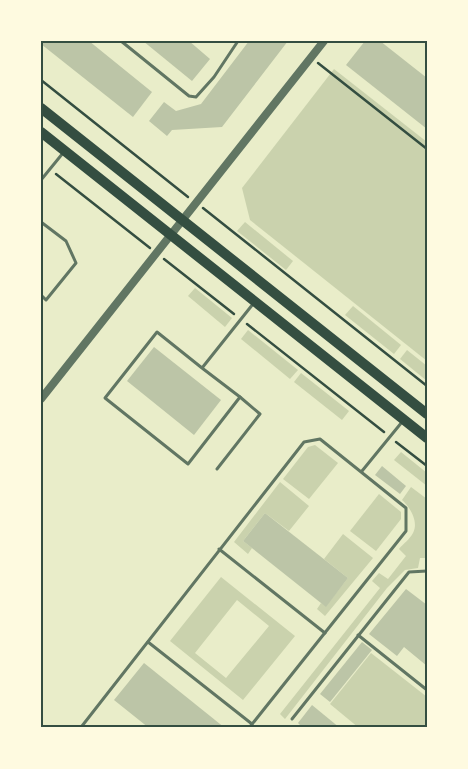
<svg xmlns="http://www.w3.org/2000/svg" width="468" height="769" font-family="Karla,sans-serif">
<rect width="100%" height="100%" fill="#e9edc9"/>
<g fill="#cad2ad" fill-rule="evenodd">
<polygon points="334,69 427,142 427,361 250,220 242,188"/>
<polygon points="245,222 293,261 286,270 237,231"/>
<polygon points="195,288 232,318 225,327 188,296"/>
<polygon points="353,306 401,345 394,354 345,315"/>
<polygon points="248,330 298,370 290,379 241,339"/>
<polygon points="407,350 427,366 427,381 400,359"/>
<polygon points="301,373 349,411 342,420 294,382"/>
<polygon points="315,445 338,463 309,499 283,479 308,447"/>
<polygon points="401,452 427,473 427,486 394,460"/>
<polygon points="280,482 309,506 289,531 265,513 243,541 252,548 248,554 234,542"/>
<path d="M411,487l16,12v59h-7l-2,10 -13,2 -18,18 -102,131 -5,-5 100,-126 -8,-7 7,-8 9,6 18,-23 -7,-7c4,-5 11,-10 14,-16 6,-11 -3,-26 -11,-33z"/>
<polygon points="379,494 401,512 401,519 376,551 350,531"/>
<polygon points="343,534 373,558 325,616 317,609 321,603 326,606 348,578 324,559"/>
<path d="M221,577l74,59 -52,64 -73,-59zM237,600l32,26 -43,52 -31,-25z"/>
<polygon points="371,653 427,697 427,728 359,728 330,704"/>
</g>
<g fill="#bcc5a7">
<polygon points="41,41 89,41 152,92 133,117 41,44"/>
<polygon points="143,41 189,41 210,59 192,81"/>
<polygon points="249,41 288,41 222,127 172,130 167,136 149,121 164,102 176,111 201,104"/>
<polygon points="365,41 380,41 427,78 427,129 346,65"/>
<polygon points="154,347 221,400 194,435 127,381"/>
<polygon points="382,466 406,486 400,494 375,475"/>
<polygon points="265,513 348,578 326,607 243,541"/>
<polygon points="406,589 427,605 427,666 404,647 397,656 369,634"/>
<polygon points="362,642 372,650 330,702 320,694"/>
<polygon points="144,663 225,728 149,728 114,700"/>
<polygon points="312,705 340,728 303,728 298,723"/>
</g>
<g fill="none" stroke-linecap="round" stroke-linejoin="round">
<g stroke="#344e41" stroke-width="2.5">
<polyline points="318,63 427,149"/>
<polyline points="41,80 188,197"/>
<polyline points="56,174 150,248"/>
<polyline points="203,208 427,386"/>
<polyline points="164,259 234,314"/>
<polyline points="247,324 384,432"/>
<polyline points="396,442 427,466"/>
</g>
<g stroke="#617663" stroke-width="3">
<polyline points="121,41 189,96 196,97 214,77 238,41"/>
<polyline points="41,180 63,153"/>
<polyline points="41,222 66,241 76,263 46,300 41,295"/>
<polyline points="202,368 240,397 188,464 105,398 157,332 202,368 253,304"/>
<polyline points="217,469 260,414 240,397"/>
<polyline points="362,471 402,422"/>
<polyline points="219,549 325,633"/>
<polyline points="358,635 427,690"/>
<polyline points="148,642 252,724"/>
<polyline points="292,719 409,572 427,571"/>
<polyline points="84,728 82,726 304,442 320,439 406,508 406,531 249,728"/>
</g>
<polyline stroke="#617663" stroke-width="8" points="41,399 324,41"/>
<g stroke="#344e41" stroke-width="10">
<polyline points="41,108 427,414"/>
<polyline points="41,132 427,438"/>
</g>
</g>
<rect width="468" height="769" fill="none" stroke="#fefae0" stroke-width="85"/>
<rect x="42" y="42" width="384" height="684" fill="none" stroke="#344e41" stroke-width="2"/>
</svg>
